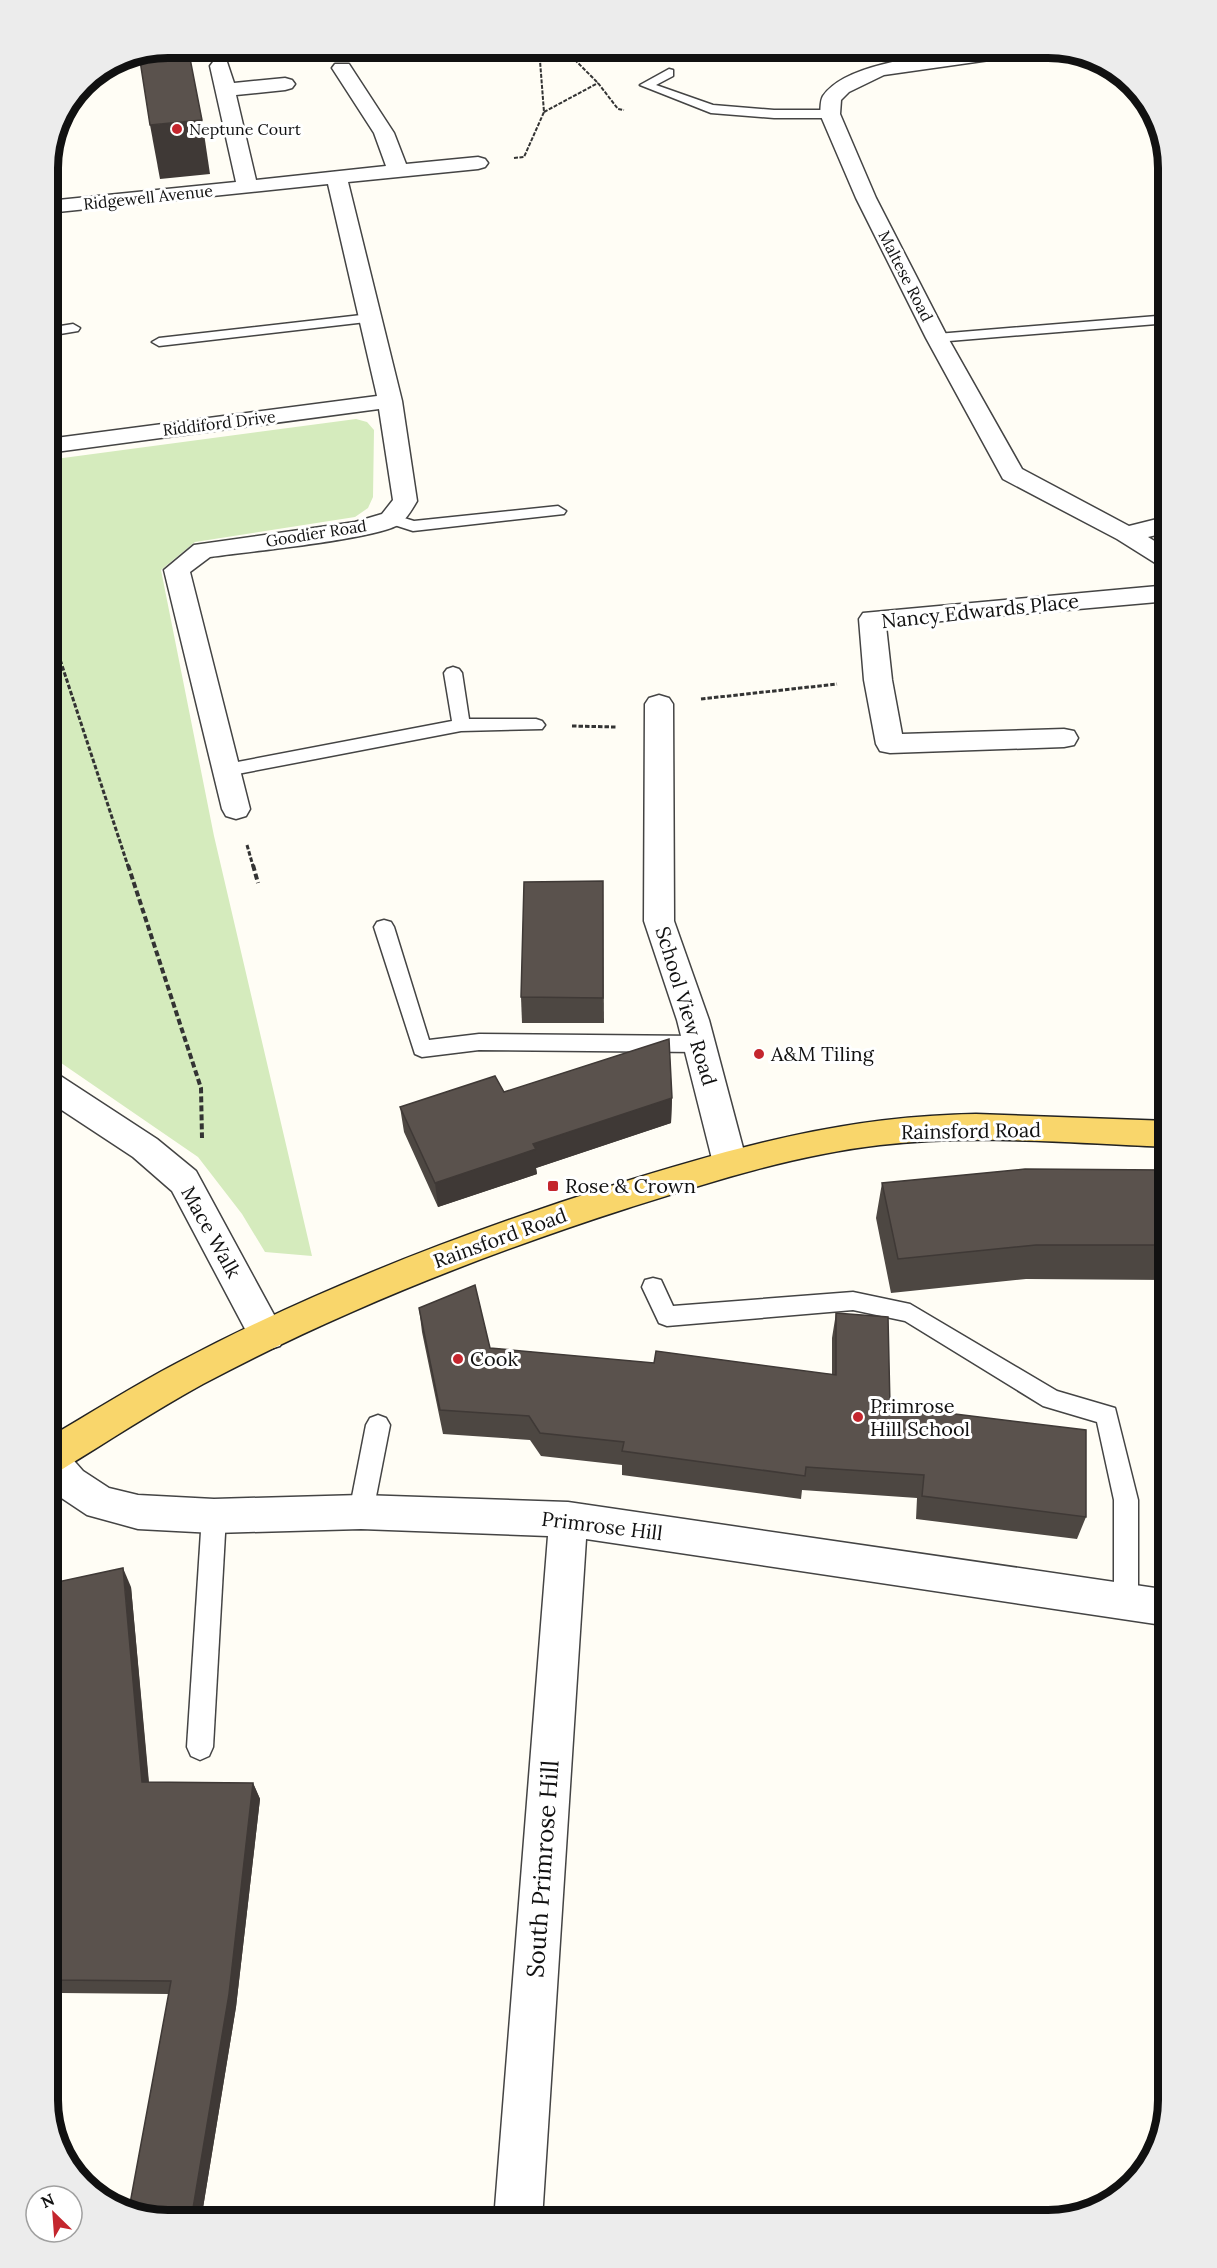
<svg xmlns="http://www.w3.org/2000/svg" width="1217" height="2268" font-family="Lora,serif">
<rect width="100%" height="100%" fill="#fffdf5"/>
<polygon fill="#d5ebbd" points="356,419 367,422 374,430 373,497 368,508 355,517 195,542 161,570 214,836 312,1256 265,1252 242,1214 198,1157 48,1054 48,460"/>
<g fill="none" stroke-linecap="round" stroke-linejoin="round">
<defs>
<g id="lane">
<polygon points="669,69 673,70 673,76 656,85 713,105 774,110 830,110 836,114 830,118 774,118 711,113 640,85"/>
<polygon points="370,314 375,315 377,318 375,321 159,346 152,342 159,338"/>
<polygon points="1169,315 1169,323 937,342 930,338 937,334"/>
<polygon points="73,324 80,328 78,331 48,336 48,328"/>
<polygon points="558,506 566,511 564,514 413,531 385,522 383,519 391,514 414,521"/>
<polygon points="453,667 459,669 462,673 469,719 536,719 542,721 545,725 542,729 461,731 227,776 221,774 218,770 221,766 227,764 452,721 444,673 447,669"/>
<polygon points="384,920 391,922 394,927 429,1040 479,1034 699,1036 706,1039 709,1044 706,1049 699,1052 479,1050 422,1057 415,1054 374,927 377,922"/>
<polygon points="653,1278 661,1280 673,1306 853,1292 910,1304 1057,1391 1115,1408 1138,1500 1138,1602 1135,1610 1126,1614 1117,1610 1114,1602 1114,1500 1097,1422 1043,1406 905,1321 853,1310 667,1326 659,1323 642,1287 645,1280"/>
<polygon points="378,1415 386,1418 390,1425 373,1512 370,1520 361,1523 352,1520 349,1512 366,1425 370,1418"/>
<polygon points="214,1505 223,1508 226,1516 213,1747 209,1756 200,1760 191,1756 187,1747 202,1516 205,1508"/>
</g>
<g id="street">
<path d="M991,48h50l-2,4 -7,2 -148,21 -35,17 -8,8 -1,14 36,84 72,140 74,131 107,57 40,-10v16l-21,5 21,13v19l-9,-3 -43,-27 -114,-60 -77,-141 -70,-140 -36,-84c1,-6 0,-13 3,-18 27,-38 124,-41 168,-48z"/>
<path d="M220,60l7,2 7,21 51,-5 7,2 3,4 -3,4 -7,2 -49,5 20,85 130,-14 -12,-33 -42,-65 3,-4h14l45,69 12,31 72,-7 7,2 3,4 -3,4 -7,2 -130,13 54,219 15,100c-4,7 -10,17 -16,22 -19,16 -158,29 -191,34l-20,15 60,237 -4,7 -10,3 -10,-3 -4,-7 -58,-239 30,-25 161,-23 27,-8 11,-14 -14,-91 -331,44v-14l329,-43 -49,-212 -280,29v-12l188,-19 -26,-116 3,-4z"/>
<polygon points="1169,585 1169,601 886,626 892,680 902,734 1064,729 1074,731 1078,738 1074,745 1064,747 890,753 880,751 876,744 864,680 859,619 863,613"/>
<polygon points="659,695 669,698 673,704 674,921 709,1020 747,1163 742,1172 730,1176 718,1172 713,1163 677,1020 644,921 645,704 649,698"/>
<polygon points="48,1072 59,1075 157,1139 196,1171 285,1335 280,1346 267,1350 254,1346 172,1191 133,1157 48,1101"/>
<polygon points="48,1441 61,1446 83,1471 109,1488 138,1495 214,1499 361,1495 568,1502 1169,1590 1169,1626 586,1539 542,2220 494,2220 548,1536 361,1529 214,1533 138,1529 87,1515 57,1495 48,1485"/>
</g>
<path id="primary" d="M976,1114l193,7v26c-96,-4 -193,-13 -289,-2 -86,10 -170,37 -252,63 -146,47 -290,104 -425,176 -49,27 -95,57 -142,86l-13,5v-37c43,-25 85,-52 129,-75 138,-73 285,-130 434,-177 125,-39 233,-70 365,-72z"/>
</defs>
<use href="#lane" stroke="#444" stroke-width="3"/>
<use href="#street" stroke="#444" stroke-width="3"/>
<use href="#primary" stroke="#222" stroke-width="3"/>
<g stroke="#333" stroke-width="2" stroke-dasharray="4 1.5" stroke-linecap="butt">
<polyline points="563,48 598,83 618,109 624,110"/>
<polyline points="544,112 598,83"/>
<polyline points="514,158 524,157 544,112 539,48"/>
</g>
<g stroke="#333" stroke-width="3" stroke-dasharray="4.5 2" stroke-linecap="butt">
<polyline points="48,623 128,866"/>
<polyline points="701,699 837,684"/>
<polyline points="572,726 616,727"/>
<polyline points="247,845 253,866"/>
</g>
<g stroke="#333" stroke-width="4" stroke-dasharray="6 3" stroke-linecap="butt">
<polyline points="128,865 201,1088 202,1138"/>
<polyline points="253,865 258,883"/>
</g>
<use href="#lane" fill="#fff" fill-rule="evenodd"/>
<use href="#street" fill="#fff" fill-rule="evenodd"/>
<use href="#primary" fill="#f9d66b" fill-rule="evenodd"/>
</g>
<g fill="#4d4742">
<polygon points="603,881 604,1023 522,1023 521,997"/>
<polygon points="504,1092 672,1098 671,1123 536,1168 537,1174 438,1207 404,1132 400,1107"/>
<polygon points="882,1183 1169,1185 1169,1276 1168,1280 1026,1279 891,1293 876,1218"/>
<polygon points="419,1308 490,1348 654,1363 832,1374 832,1338 836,1313 890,1406 1086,1517 1077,1539 916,1519 917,1498 802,1490 801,1499 622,1475 622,1465 541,1456 530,1440 443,1434 422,1332"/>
<polygon points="131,1587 149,1782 253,1783 260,1799 236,2007 201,2220 161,2220 169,1994 61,1993 50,1980 55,1951 48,1952"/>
</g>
<g fill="#3f3936">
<polygon points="202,120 210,174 160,179 150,125"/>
<polygon points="672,1098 671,1123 536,1168 537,1174 438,1207 435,1183 533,1144"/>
<polygon points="123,1568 131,1587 150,1798 142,1782"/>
<polygon points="253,1783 260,1799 236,2007 201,2220 191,2220"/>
<polygon points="58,1933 69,1947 48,1952 48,1935"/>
</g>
<g fill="#5a524d" stroke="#3f3936" stroke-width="1.5">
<polygon points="168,48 188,48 202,120 150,125 139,54"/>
<polygon points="603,881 603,998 521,997 524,882"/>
<polygon points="669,1039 672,1098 533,1144 536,1149 435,1183 400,1107 495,1076 504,1092"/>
<polygon points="1025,1169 1166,1170 1169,1185 1169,1245 1036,1245 898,1259 882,1183"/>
<polygon points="475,1285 490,1348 654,1363 656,1351 836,1375 836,1313 888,1317 890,1406 1086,1430 1086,1517 922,1496 924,1475 806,1467 805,1476 622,1451 624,1442 540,1433 529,1416 440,1410 419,1308"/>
<polygon points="123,1568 142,1782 253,1783 229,1994 191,2220 161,2220 129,2209 171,1981 50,1980 58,1933 48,1935 48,1584"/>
</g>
<g fill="#c4262e" stroke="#fff" stroke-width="2">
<circle cx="177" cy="129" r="6"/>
<circle cx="759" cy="1054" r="6"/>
<rect x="547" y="1180" width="12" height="12" rx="3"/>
<circle cx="458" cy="1359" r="6"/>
<circle cx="858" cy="1417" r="6"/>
</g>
<g text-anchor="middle" stroke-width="6" stroke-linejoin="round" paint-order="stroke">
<g font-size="16" fill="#111" stroke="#fff" text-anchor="start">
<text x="189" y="135">Neptune Court</text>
</g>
<g font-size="16" fill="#111" stroke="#fff">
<text transform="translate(148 197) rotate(-6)" y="6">Ridgewell Avenue</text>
<text transform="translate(906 276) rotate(63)" y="6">Maltese Road</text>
<text transform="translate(219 423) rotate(-7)" y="6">Riddiford Drive</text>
<text transform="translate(316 533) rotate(-9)" y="6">Goodier Road</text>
</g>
<g font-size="20" fill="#111" stroke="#fff">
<text transform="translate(980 611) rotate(-6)" y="7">Nancy Edwards Place</text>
<text transform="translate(686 1006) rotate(73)" y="7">School View Road</text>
<text transform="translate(971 1131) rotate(-1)" y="7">Rainsford Road</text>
<text transform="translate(211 1232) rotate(61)" y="7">Mace Walk</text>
<text transform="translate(500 1238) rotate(-20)" y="7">Rainsford Road</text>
<text transform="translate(602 1526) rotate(7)" y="7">Primrose Hill</text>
</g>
<g font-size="20" fill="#111" stroke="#fff" text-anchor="start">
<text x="771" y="1061">A&amp;M Tiling</text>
<text x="565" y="1193">Rose &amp; Crown</text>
<text x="470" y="1366">Cook</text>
<text x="870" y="1413">Primrose<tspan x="870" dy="23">Hill School</tspan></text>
</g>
<g font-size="24" fill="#111" stroke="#fff">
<text transform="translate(543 1869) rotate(-86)" y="8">South Primrose Hill</text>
</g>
</g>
<path d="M0 0H1217V2268H0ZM168 58H1048A110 110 0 0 1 1158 168V2100A110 110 0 0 1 1048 2210H168A110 110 0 0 1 58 2100V168A110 110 0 0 1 168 58Z" fill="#ececec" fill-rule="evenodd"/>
<path fill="none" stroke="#111" stroke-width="8" d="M168 58H1048A110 110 0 0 1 1158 168V2100A110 110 0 0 1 1048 2210H168A110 110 0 0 1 58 2100V168A110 110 0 0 1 168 58Z"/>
<g transform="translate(54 2214) rotate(335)"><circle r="28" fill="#ffffff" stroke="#a0a0a0" stroke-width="1.5"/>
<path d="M0-4.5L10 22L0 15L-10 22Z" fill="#c4262e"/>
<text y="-9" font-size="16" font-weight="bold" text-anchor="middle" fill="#111111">N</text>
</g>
</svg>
